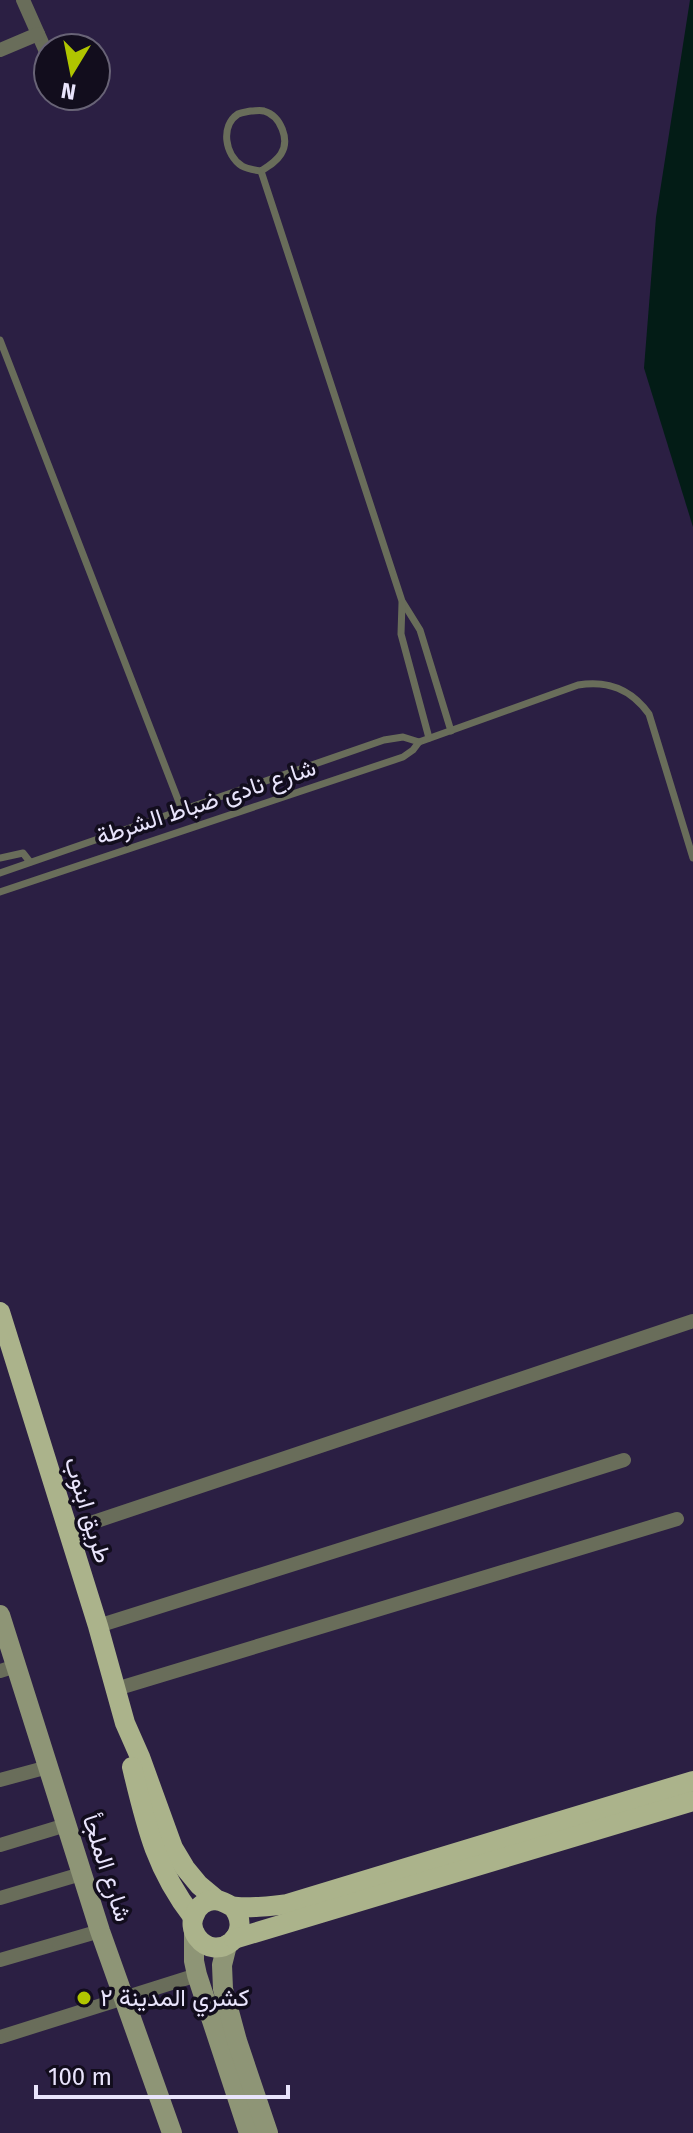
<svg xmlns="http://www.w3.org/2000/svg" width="693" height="2133" font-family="'Fira Sans',Vazirmatn,sans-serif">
<rect width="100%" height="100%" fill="#2b1f43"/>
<polygon fill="#031c16" points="690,0 693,0 693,527 644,368 656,217"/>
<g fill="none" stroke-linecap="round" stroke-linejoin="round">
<g stroke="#696d5a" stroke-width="7">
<path d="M251,111c4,0 9,-1 13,0 17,5 26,29 17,43 -5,8 -12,12 -20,17 -7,-1 -14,-2 -19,-5 -17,-11 -22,-40 -4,-52 4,-2 8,-2 13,-3z"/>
<polyline points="261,171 402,601 420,630 451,731"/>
<polyline points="0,340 182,810"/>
<polyline points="402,603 401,634 429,738"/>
<path d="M419,742l159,-57c30,-5 53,4 71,29l44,144"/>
<polyline points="0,858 23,853 30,862"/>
<polyline points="0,873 384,740 403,737 419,742 413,750 403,757 0,892"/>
</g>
<g stroke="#696d5a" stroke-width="14">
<polyline points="23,0 47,54"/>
<polyline points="0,50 38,34"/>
<polyline points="67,1531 693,1321"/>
<polyline points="98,1626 624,1460"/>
<polyline points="0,1671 16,1666"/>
<polyline points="116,1689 677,1519"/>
<polyline points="0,1780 48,1767"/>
<polyline points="0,1845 66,1825"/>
<polyline points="0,1898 81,1874"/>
<polyline points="0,1960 100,1931"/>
<polyline points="0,2037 197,1975"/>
</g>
<g stroke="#8e9576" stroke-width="20">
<polyline points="0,1615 100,1931 172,2133"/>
<polyline points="194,1932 194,1961 197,1975 249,2133"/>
<polyline points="227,1945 222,1965 223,1989 237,2041 268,2133"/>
</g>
<g stroke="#abb38b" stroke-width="20">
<polyline points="0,1312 98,1626 125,1723 140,1757 173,1848 185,1868 199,1885 217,1900"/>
<path d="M132,1767c14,58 23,101 61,150"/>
<path d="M232,1906c24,28 -15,58 -35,31 -5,-7 -6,-16 -2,-23 3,-8 10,-13 19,-14 8,0 11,3 17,6 11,3 44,0 56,-2l406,-123"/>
<polyline points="234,1939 693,1801"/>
</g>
</g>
<circle fill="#b0c500" stroke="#120d1d" stroke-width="3" cx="84" cy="1998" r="8"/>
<g text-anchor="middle" stroke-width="7" stroke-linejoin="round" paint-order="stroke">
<g font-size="24" fill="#e9e4fc" stroke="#120d1d">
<text transform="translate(206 802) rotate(-18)" y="8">شارع نادى ضباط الشرطة</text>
<text transform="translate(88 1510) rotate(73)" y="8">طريق ابنوب</text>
<text transform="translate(107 1868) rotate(72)" y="8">شارع الملجأ</text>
</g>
<g font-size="24" fill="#e9e4fc" stroke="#120d1d" text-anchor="start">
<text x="100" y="2006">كشري المدينة ٢</text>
</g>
</g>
<g transform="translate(72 72) rotate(190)"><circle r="38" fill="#120d1d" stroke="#686376" stroke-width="2"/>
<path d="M0-6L14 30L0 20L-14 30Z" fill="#b0c500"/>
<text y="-12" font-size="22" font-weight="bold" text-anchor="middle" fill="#e9e4fc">N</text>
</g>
<path d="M36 2085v12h252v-12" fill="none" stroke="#e9e4fc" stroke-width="4"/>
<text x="48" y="2085" font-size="24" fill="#e9e4fc" stroke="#120d1d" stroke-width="6" paint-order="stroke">100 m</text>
</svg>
